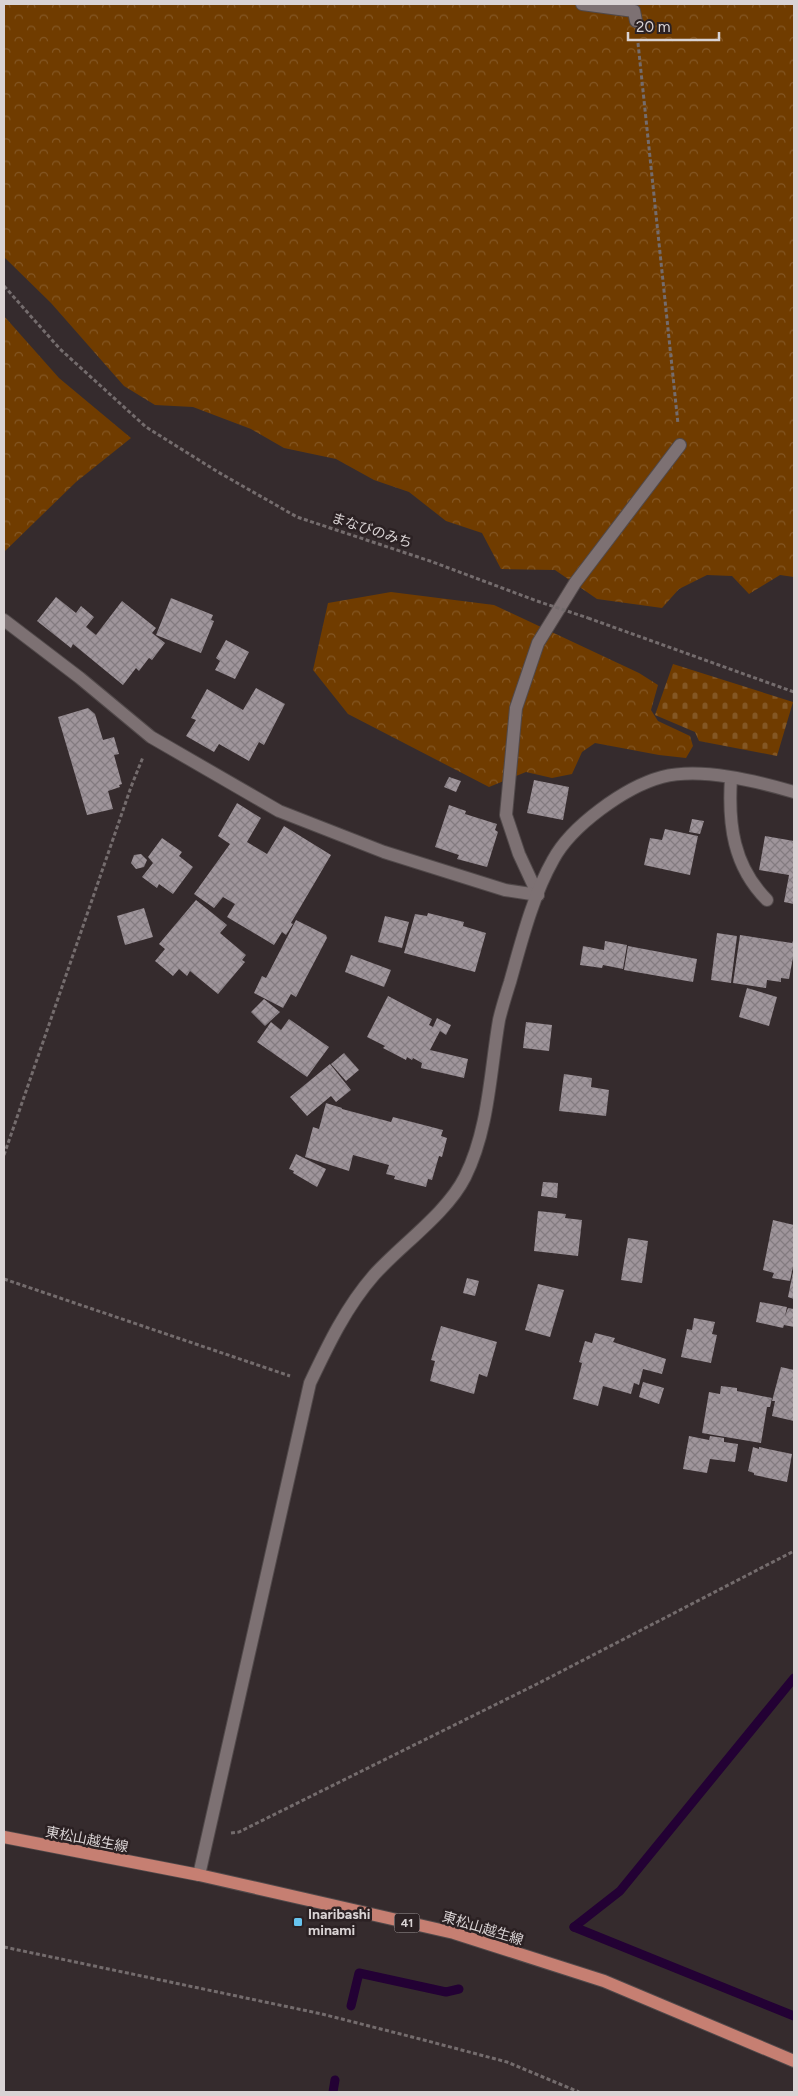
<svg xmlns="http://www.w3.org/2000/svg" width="798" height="2096" font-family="Figtree,'Noto Sans JP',sans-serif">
<defs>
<pattern id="forest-crowns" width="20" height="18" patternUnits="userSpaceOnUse" patternTransform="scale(1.25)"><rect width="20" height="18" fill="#703c00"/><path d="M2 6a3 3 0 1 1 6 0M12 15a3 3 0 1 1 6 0" fill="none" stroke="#845724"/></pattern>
<pattern id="cemetery-stones" width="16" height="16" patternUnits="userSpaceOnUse" patternTransform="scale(1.25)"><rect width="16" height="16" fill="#703c00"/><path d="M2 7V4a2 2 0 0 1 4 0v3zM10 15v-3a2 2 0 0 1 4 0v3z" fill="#845724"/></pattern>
<pattern id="building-cross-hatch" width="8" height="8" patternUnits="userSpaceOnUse" patternTransform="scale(1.25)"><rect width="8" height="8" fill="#9f959b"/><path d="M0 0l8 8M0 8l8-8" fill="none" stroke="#837b80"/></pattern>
</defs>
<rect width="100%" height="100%" fill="#352b2d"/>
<g fill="url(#forest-crowns)">
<polygon points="4,4 794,4 794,577 780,575 749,594 732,576 707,575 679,589 662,608 597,599 555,570 501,569 482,533 446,521 409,492 374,480 336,459 284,448 251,429 193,407 155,405 124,386 51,303 4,257"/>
<polygon points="4,316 59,378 131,438 76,482 4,552"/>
<polygon points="391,592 494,605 639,673 658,685 651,710 658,721 690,736 693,746 686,758 659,755 595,743 582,752 572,774 552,778 526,772 489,787 348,714 313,670 328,603"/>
</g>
<polygon fill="url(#cemetery-stones)" points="673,664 793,702 777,756 699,741 695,732 655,715"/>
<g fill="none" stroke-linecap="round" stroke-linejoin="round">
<g stroke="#230134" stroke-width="9">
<polyline points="574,1927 620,1891 794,1678"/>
<polyline points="574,1927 794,2016"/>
<polyline points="351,2006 359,1973 446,1992 459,1989"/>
<polyline points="333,2092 335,2080"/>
</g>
</g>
<g fill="url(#building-cross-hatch)">
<polygon points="56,597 76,613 81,606 94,617 86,627 96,635 122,601 156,628 152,633 165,643 152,660 149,658 139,671 136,668 123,685 73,644 71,648 37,621"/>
<polygon points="171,598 213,615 211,620 214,621 201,653 156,635"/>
<polygon points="226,640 249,652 235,679 215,670 220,661 216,658"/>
<polygon points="256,688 285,704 264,745 259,742 249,761 219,744 214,752 186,736 196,720 191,718 207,689 243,710"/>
<polygon points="88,708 95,714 103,740 114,737 119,754 114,755 122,784 119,785 120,787 108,791 113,809 87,815 58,717"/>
<polygon points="449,777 461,781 456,792 444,787"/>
<polygon points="534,780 569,787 563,820 527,813"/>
<polygon points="237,803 261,818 247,842 267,854 284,826 331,855 291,923 293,924 286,935 282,932 274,945 227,917 235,904 223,897 214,908 194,894 230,844 218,836"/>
<polygon points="449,805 466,811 465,814 497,824 495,830 498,832 487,867 457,859 459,855 435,847"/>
<polygon points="692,819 704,821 700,834 689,832"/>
<polygon points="665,829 698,836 690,875 644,865 650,838 662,840"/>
<polygon points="765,836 794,841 794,904 784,902 789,875 759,870"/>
<polygon points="162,838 182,852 179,856 193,867 173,894 159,884 157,888 142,877 153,863 148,857"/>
<polygon points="141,854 147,860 144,867 136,869 131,863 134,855"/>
<polygon points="196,900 227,925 220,933 246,955 242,960 245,962 218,994 190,971 187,976 179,969 173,976 155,961 165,949 159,944"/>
<polygon points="144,908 153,937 125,945 117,916"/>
<polygon points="428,913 464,922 463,926 486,933 475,972 404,953 415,914 427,916"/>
<polygon points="385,916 409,922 402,948 378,942"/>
<polygon points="296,920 326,935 327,938 296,997 291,994 283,1008 254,993 262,976 266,978"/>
<polygon points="717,933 737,936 731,983 711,980"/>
<polygon points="740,935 792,943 794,939 794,952 789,979 781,978 781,982 767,980 766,988 733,983"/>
<polygon points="605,941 627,945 623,969 603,965 602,968 580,965 583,946 604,950"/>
<polygon points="628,946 697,959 693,982 624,970"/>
<polygon points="351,955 391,970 384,987 345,972"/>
<polygon points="747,988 777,997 769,1026 739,1017"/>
<polygon points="388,996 432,1019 429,1025 433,1027 437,1018 451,1025 446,1035 440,1031 430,1050 468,1059 464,1078 421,1068 422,1063 413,1058 412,1060 407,1057 406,1060 383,1048 385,1046 367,1037"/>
<polygon points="264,999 280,1012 265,1026 251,1012"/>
<polygon points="289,1019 329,1047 307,1077 257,1042 271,1022 281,1030"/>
<polygon points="526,1022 552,1025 549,1051 523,1048"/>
<polygon points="344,1053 359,1070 346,1081 331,1064"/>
<polygon points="330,1064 351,1090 336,1102 331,1096 307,1116 290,1097"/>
<polygon points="564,1074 592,1078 591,1087 609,1090 606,1116 559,1111"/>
<polygon points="326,1103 342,1108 342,1109 391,1122 393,1117 443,1130 441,1136 447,1138 442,1157 439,1156 432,1180 428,1179 426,1187 394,1179 395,1176 386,1174 389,1165 353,1155 349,1171 305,1157 313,1127 319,1129"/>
<polygon points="296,1154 326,1169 317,1187 293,1173 294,1171 289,1169"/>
<polygon points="543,1182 558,1183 557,1198 541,1196"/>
<polygon points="538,1211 566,1214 565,1218 582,1220 578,1256 534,1251"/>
<polygon points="773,1220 794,1225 794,1262 790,1281 772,1278 774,1273 763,1270"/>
<polygon points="628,1238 648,1241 642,1283 621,1280"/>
<polygon points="793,1272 794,1272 794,1299 788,1297"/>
<polygon points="467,1278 479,1281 475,1296 463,1293"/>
<polygon points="538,1284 564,1290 550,1337 525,1330"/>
<polygon points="760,1302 787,1307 785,1316 788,1308 794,1309 794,1327 784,1325 783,1328 756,1322"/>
<polygon points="694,1318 715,1322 712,1334 717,1335 711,1363 681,1357 687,1329 692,1330"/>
<polygon points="441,1326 497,1342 487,1377 479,1374 474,1394 430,1381 435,1361 431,1360"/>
<polygon points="595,1333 615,1338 613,1342 666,1359 662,1374 643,1369 639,1385 634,1383 631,1394 603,1386 598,1406 573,1399 582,1363 579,1362 585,1341 592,1343"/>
<polygon points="781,1367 794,1370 794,1421 772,1416 775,1401 772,1401"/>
<polygon points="643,1382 664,1388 659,1404 639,1397"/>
<polygon points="721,1386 737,1388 737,1391 772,1398 770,1407 767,1407 761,1443 702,1433 709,1392 720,1394"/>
<polygon points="689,1436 709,1440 710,1436 724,1438 724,1442 738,1444 735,1462 710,1459 707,1473 683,1469"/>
<polygon points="753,1447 759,1449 759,1447 792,1454 787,1482 754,1475 754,1473 748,1471"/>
</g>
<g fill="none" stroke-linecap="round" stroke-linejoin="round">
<defs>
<g id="lane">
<polyline points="582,4 634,11 636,21"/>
<path d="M731,778c-3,46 2,88 36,122"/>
<polyline points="538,895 519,854 506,815 516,708 538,643 575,583 680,445"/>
</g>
<g id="street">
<polyline points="4,620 80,678 151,737 279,811 384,852 505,890 538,895"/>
<path d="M199,1875l111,-492c18,-38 36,-76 64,-108 27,-30 73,-62 91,-98 24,-48 25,-105 34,-157 3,-13 7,-25 11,-38 11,-39 23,-87 43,-122 18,-34 72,-73 109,-83 39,-10 94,4 132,15"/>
</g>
<polyline id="primary" points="4,1837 199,1875 454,1933 604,1981 794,2061"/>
</defs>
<use href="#lane" stroke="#51494a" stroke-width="14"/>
<use href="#street" stroke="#51494a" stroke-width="14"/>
<use href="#primary" stroke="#51494a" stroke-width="14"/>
<g stroke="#746c6d" stroke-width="3" stroke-dasharray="4 2.5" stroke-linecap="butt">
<polyline points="638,43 678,424"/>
<polyline points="4,286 60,349 146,427 218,472 297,517 430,561 537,601"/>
<polyline points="588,618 794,692"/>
<polyline points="4,1155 131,787 143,757"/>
<polyline points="4,1279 290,1376"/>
<polyline points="231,1833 239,1832 537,1684 794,1551"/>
<polyline points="4,1947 322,2014 420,2039 507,2062 579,2092"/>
</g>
<use href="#lane" stroke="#7d7173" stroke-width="12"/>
<use href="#street" stroke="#7d7173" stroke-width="12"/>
<use href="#primary" stroke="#c67f72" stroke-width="12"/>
<polyline stroke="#746c6d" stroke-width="3" stroke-dasharray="4 2.5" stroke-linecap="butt" points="537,601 588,618"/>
</g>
<rect fill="#67c4ef" stroke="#2b2123" stroke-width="2" x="293" y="1917" width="10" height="10" rx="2.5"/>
<g text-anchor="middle" stroke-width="5" stroke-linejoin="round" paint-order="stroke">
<rect fill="#2b2123" stroke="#a59e9f" stroke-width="1" x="394.5" y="1913.5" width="25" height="19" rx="4"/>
<g font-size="12" font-weight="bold" fill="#d9d3d4">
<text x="407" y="1927">41</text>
</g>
<g font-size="14" fill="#d9d3d4" stroke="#2b2123">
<text transform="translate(372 530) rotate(18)" y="5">まなびのみち</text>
<text transform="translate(87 1839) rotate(11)" y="5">東松山越生線</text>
<text transform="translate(483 1928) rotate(17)" y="5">東松山越生線</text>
</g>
<g font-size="14" font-weight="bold" fill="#d9d3d4" stroke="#2b2123" text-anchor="start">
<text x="308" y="1919">Inaribashi<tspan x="308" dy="16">minami</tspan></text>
</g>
</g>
<rect width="798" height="2096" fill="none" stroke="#d9d3d4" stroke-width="10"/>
<path d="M628 32v8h91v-8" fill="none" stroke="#d9d3d4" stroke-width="2.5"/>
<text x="636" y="32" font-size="15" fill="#d9d3d4" stroke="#2b2123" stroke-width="4" paint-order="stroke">20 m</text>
</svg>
